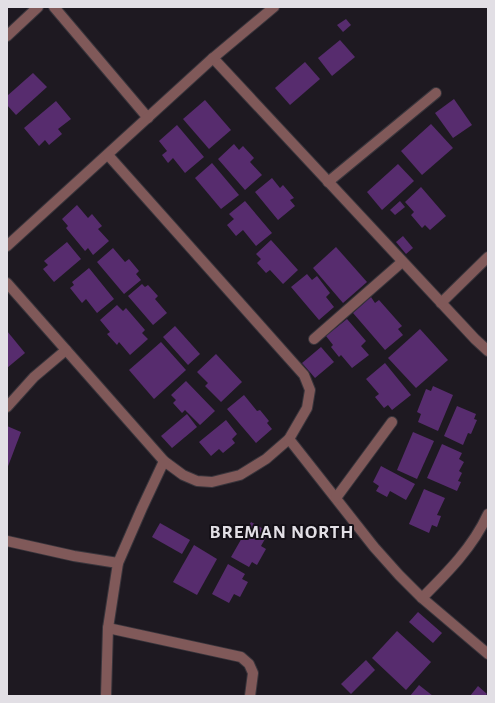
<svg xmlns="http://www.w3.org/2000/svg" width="495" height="703" font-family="'Alegreya Sans',sans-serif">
<rect width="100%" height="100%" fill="#1e1921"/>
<g fill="#572c6e">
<polygon points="346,19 351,25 343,32 337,25"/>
<polygon points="340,40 355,57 332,76 318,58"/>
<polygon points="305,62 320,79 290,105 275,88"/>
<polygon points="33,73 47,87 16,115 7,105 7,96"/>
<polygon points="454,99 472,125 453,138 435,113"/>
<polygon points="205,100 231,130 209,149 183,119"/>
<polygon points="56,101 71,119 58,129 62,134 49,145 45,140 39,146 24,128"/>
<polygon points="431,124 453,148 422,175 401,151"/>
<polygon points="177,125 204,157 185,173 173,158 168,163 162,155 167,151 159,141"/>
<polygon points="234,144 239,150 243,146 254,158 250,162 262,175 245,190 218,159"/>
<polygon points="212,163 239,195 221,209 195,178"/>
<polygon points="398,164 414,181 382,210 367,192"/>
<polygon points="272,178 280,188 283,185 294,198 290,200 295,206 278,220 255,192"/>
<polygon points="421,187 446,216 430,230 425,225 422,228 411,215 414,212 405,202"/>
<polygon points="245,201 272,233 256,246 243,230 236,236 227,225 234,219 229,214"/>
<polygon points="400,201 405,207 395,215 390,210"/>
<polygon points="77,205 88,218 92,214 102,226 98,229 109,241 93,255 88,248 85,251 66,228 68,226 62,219"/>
<polygon points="403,236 413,248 406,254 396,242"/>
<polygon points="271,240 298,270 283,284 270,270 266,273 257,263 261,259 256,254"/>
<polygon points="67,242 81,259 54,282 43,269 48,265 44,261"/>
<polygon points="336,247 367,282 343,303 313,268"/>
<polygon points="113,248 125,262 129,259 139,271 136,274 141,280 124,294 97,262"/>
<polygon points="89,268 114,299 97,313 86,299 82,303 70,288 74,285 72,282"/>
<polygon points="307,274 312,280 317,276 330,293 326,297 334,307 319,320 291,287"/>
<polygon points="142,284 145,287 148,285 158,296 155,299 167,313 153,325 128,296"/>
<polygon points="371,297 375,303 379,300 402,326 398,329 403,335 385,350 353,313"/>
<polygon points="117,305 123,311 126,308 145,330 142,333 148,339 130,355 119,342 117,345 107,334 110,332 100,320"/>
<polygon points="347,319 366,341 361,346 369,355 352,368 341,355 339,357 331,347 333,345 326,336"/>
<polygon points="175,326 200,354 188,365 163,337"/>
<polygon points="420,329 448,360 416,388 388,358"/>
<polygon points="7,331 25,353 7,368"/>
<polygon points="161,342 186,370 154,399 129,370"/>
<polygon points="321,347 334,362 315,378 302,363"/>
<polygon points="216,354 242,382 221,402 205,386 208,383 197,372"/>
<polygon points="385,363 411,395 392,410 388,405 384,408 375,397 379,394 366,379"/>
<polygon points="186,381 215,411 200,425 185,410 182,413 173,403 176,400 171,395"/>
<polygon points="433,386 453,395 438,431 418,422 421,414 417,412 426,389 431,391"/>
<polygon points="244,395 257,411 260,410 269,421 267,423 272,429 256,443 227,409"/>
<polygon points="457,406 476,414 474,419 477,420 471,434 468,433 463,445 444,436"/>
<polygon points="187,414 197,427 172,448 161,436"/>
<polygon points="226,420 237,434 232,439 235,443 223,453 219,449 211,456 199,442"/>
<polygon points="7,426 21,432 7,469"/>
<polygon points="413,432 434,441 417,479 397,470"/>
<polygon points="442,444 462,453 459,459 464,462 459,471 462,473 458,481 461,482 457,491 427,478"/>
<polygon points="381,466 415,484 406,500 390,491 387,497 376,491 379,486 373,482"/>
<polygon points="424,489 445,498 437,515 441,516 437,527 432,525 429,533 409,524"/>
<polygon points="251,522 269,532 261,546 266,549 257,565 252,562 249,567 231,557"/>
<polygon points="160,523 190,540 182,554 152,537"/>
<polygon points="194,545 217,559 197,595 173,582"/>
<polygon points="228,564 245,574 242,579 248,582 240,597 234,594 229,603 212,594"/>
<polygon points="418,612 442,633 433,643 409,622"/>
<polygon points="397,631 431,662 406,690 372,658"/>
<polygon points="366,660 375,670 351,694 341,684"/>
<polygon points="419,685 433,696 410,696"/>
<polygon points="478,686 487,694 485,696 470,696"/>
</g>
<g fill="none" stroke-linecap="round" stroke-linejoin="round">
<defs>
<g id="street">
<polyline points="54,7 148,118"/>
<polyline points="7,36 38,7"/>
<polyline points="213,58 475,339 488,351"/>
<polyline points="328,182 436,93"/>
<polyline points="7,246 213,58 274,7"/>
<polyline points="7,283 164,461 183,475 197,481 212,482 240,475 266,459 289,439 307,408 310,390 304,375 108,155"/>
<polyline points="441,303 488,257"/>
<polyline points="314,339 402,262"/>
<polyline points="7,407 34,377 66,350"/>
<polyline points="289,439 374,547 399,575 422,598 488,654"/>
<polyline points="336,498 392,422"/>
<polyline points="7,541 74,556 118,563"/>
<path d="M422,598c25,-25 51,-51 66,-84"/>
<polyline points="108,628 241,657 249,664 253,673 250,696"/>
<polyline points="106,696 108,628 118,563 142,508 164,461"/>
</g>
</defs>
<use href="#street" stroke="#39353c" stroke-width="12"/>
<use href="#street" stroke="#805959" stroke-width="10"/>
</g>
<g text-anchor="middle" stroke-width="4" stroke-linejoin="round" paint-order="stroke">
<g font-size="19" font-weight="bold" letter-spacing="1" fill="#e2dfe5" stroke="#141017">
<text x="282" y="538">BREMAN NORTH</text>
</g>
</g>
<rect width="495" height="703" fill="none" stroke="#e2dfe5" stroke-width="16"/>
</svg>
